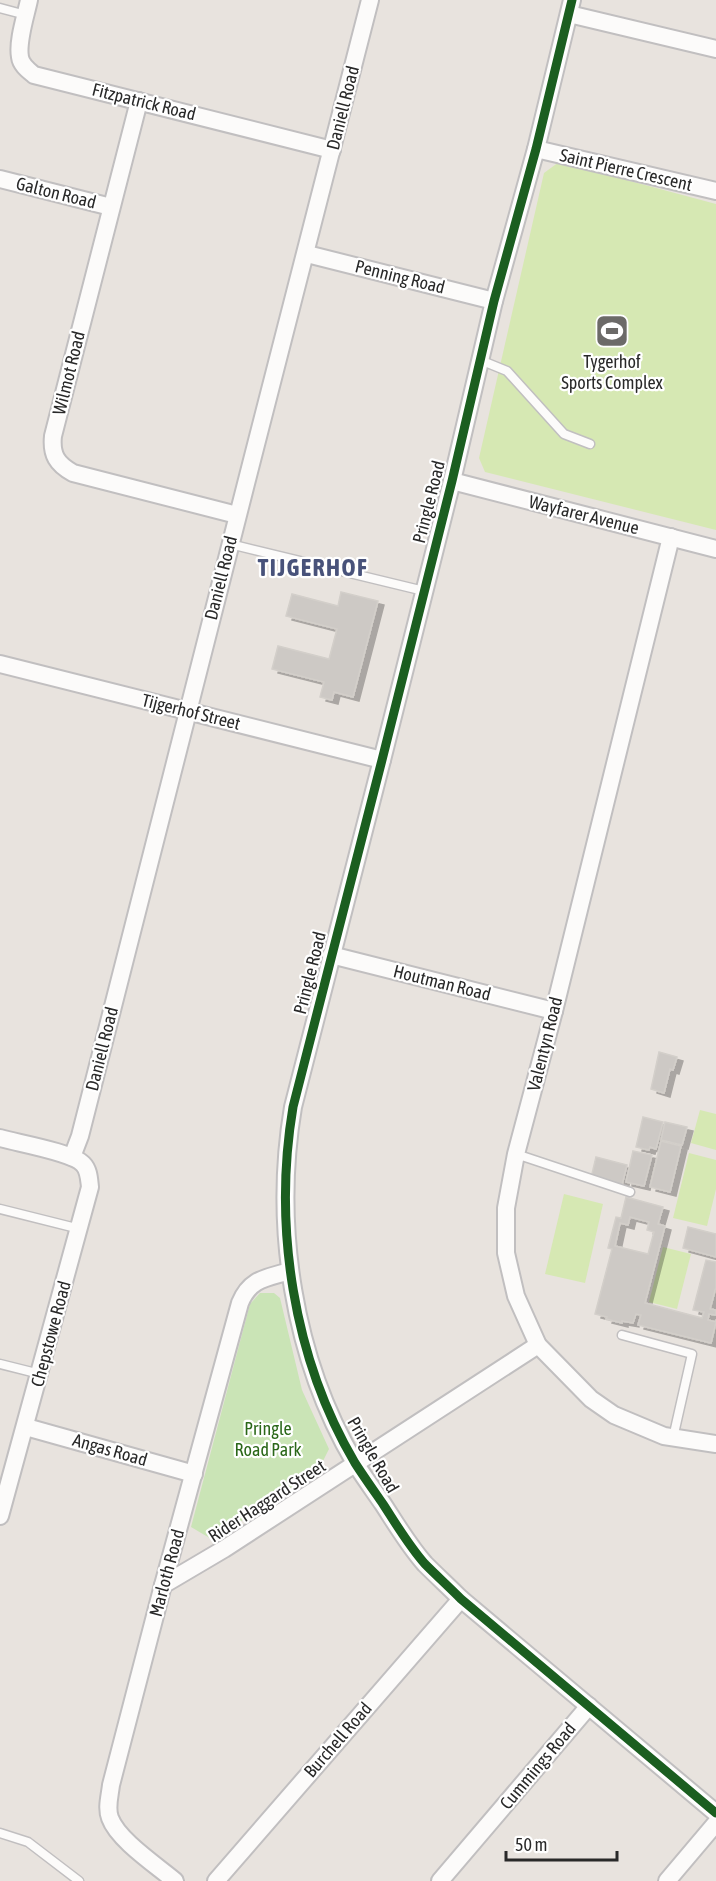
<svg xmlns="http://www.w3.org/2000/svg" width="716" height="1881" font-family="'Asap Condensed',sans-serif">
<defs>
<filter id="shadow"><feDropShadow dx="6" dy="4" stdDeviation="0" flood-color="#0004"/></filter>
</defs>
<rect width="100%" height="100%" fill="#e8e3de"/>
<polygon fill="#cae4b6" points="260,1293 274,1293 280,1298 302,1390 329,1449 319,1469 213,1540 191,1527 250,1304"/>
<g fill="#d6e8b3">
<polygon points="559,162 716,204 716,530 485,472 479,458 544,173"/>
<polygon points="700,1110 716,1114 716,1150 691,1143"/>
<polygon points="689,1153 716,1160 716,1189 707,1226 673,1218"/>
<polygon points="564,1194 603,1204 585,1283 545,1274"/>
<polygon points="663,1247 691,1254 677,1309 649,1302"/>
</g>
<g fill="#cdc9c5" stroke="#d3cfca" stroke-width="1.5" fill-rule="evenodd" filter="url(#shadow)">
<polygon points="341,592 378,601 353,697 334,692 332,700 320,697 324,682 272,669 278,646 329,659 337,629 286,616 292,594 338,606"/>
<polygon points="659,1052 677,1057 673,1070 670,1069 664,1093 651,1089"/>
<polygon points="643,1117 663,1122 656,1149 650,1147 649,1150 636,1147"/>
<polygon points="665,1122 687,1127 682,1145 661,1140"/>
<polygon points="661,1141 681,1146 670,1192 650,1187"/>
<polygon points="633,1151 652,1155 644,1186 626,1182"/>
<polygon points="596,1157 627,1165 622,1185 591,1178"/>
<path d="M626,1197l37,10 -5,17 7,2 -20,77 57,15 2,-6 -11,-2 13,-50 10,2v25l-6,22 6,1v5l-7,-1 -1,6 8,2 -5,21 -73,-18 3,-10 -5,-1 -3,9 -11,-2v2l-16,-4 1,-2 -12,-3 17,-65 -4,-1 8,-31 5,1zM630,1217l19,5 -2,8 7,2 -6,22 -33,-8 5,-23 8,2z"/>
<polygon points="688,1227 716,1234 716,1257 683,1248"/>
</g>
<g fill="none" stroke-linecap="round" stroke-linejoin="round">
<defs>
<g id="service">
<polyline points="0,8 26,15"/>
<polyline points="480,360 507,371 564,434 590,444"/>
<polyline points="230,544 424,591"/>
<polyline points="516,1154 630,1192"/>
<polyline points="0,1209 80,1229"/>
<polyline points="622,1335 692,1354 673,1438"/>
<polyline points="0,1364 40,1374"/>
<polyline points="0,1833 28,1842 79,1881"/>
</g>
<g id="minor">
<path d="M29,0c-3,15 -12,41 -9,57 1,8 8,13 14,18l298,75"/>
<path d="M572,0l-36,149 -42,152 -42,180 -70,279 -89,347c-20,119 0,251 62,356 9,14 19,28 28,41 13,20 26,42 42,60 12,12 24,23 36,35l255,214"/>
<polyline points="569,14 716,49"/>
<path d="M139,101l-86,335c-2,19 4,28 20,37l164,42"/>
<polyline points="536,149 716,191"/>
<polyline points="0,179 111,207"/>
<polyline points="307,254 494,301"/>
<polyline points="452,481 716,549"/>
<polyline points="671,537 554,1011 516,1154 506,1208 506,1253 516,1296 538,1345 591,1399 614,1415 664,1436 716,1444"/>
<polyline points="0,664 382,760"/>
<polyline points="331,955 554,1011"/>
<path d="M0,1138c17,5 72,14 83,26 6,6 6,15 7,23l-90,329"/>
<path d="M72,1157l8,-21c94,-380 194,-757 290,-1136"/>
<polyline points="26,1427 194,1474"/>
<polyline points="163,1585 224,1549 538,1345"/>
<path d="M175,1881c-19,-16 -57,-41 -65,-63 -4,-10 0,-23 1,-33l52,-200 77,-282c10,-25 27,-25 50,-32"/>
<polyline points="216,1881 461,1599"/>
<polyline points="440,1881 589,1706"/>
<polyline points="667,1881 716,1823"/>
</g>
</defs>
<use href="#service" stroke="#c1bfc0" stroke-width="11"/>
<use href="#minor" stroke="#c1bfc0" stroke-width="20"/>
<use href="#service" stroke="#fcfbfa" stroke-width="8"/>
<use href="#minor" stroke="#fcfbfa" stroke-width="16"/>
<defs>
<path id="cycleway" d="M572,0l-36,149 -42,152 -42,180 -70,279 -89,347c-20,119 0,251 62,356 9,14 19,28 28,41 13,20 26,42 42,60 12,12 24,23 36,35l255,214"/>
</defs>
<use href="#cycleway" stroke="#fff" stroke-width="13"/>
<use href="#cycleway" stroke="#1b5e20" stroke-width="9"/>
</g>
<defs>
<symbol id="stadium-square" viewBox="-11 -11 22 22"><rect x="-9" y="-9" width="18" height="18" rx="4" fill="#6c6a68" stroke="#fff"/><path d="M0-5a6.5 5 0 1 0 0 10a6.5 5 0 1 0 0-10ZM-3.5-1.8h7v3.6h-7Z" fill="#fff"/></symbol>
</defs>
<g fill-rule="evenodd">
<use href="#stadium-square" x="593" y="312" width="38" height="38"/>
</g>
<g text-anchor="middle" stroke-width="4.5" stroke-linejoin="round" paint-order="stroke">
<g font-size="18" fill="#292929" stroke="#fff">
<text transform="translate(144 102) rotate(14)" y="6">Fitzpatrick Road</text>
<text transform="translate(343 108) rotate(-76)" y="6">Daniell Road</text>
<text transform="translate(626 170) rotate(13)" y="6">Saint Pierre Crescent</text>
<text transform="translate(56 193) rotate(14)" y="6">Galton Road</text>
<text transform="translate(400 277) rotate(14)" y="6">Penning Road</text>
<text transform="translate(69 373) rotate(-76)" y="6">Wilmot Road</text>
<text transform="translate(429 502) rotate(-76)" y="6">Pringle Road</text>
<text transform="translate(584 515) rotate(14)" y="6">Wayfarer Avenue</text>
<text transform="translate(221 578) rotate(-76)" y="6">Daniell Road</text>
<text transform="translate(191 712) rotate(14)" y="6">Tijgerhof Street</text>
<text transform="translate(310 973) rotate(-76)" y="6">Pringle Road</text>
<text transform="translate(442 983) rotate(14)" y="6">Houtman Road</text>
<text transform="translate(545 1044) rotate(-76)" y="6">Valentyn Road</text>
<text transform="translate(102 1049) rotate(-76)" y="6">Daniell Road</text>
<text transform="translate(51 1334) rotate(-75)" y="6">Chepstowe Road</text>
<text transform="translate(110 1450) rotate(16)" y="6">Angas Road</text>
<text transform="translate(373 1455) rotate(60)" y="6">Pringle Road</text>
<text transform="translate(267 1501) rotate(-33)" y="6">Rider Haggard Street</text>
<text transform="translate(167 1573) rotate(-75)" y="6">Marloth Road</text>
<text transform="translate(338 1740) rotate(-49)" y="6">Burchell Road</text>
<text transform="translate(538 1766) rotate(-50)" y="6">Cummings Road</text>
</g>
<g font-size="18" fill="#292929" stroke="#fff">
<text x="612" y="368">Tygerhof<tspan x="612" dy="21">Sports Complex</tspan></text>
</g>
<g font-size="18" fill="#2a6718" stroke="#fff">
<text x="268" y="1435">Pringle<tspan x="268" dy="21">Road Park</tspan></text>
</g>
<g font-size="24" font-weight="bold" letter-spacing="1.5" fill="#48527a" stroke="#fff">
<text x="313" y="576">TIJGERHOF</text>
</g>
</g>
<path d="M506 1851v9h111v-9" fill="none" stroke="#292929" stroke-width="3"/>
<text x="515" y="1851" font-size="18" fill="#292929" stroke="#ffffff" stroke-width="4.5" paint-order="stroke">50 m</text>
</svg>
